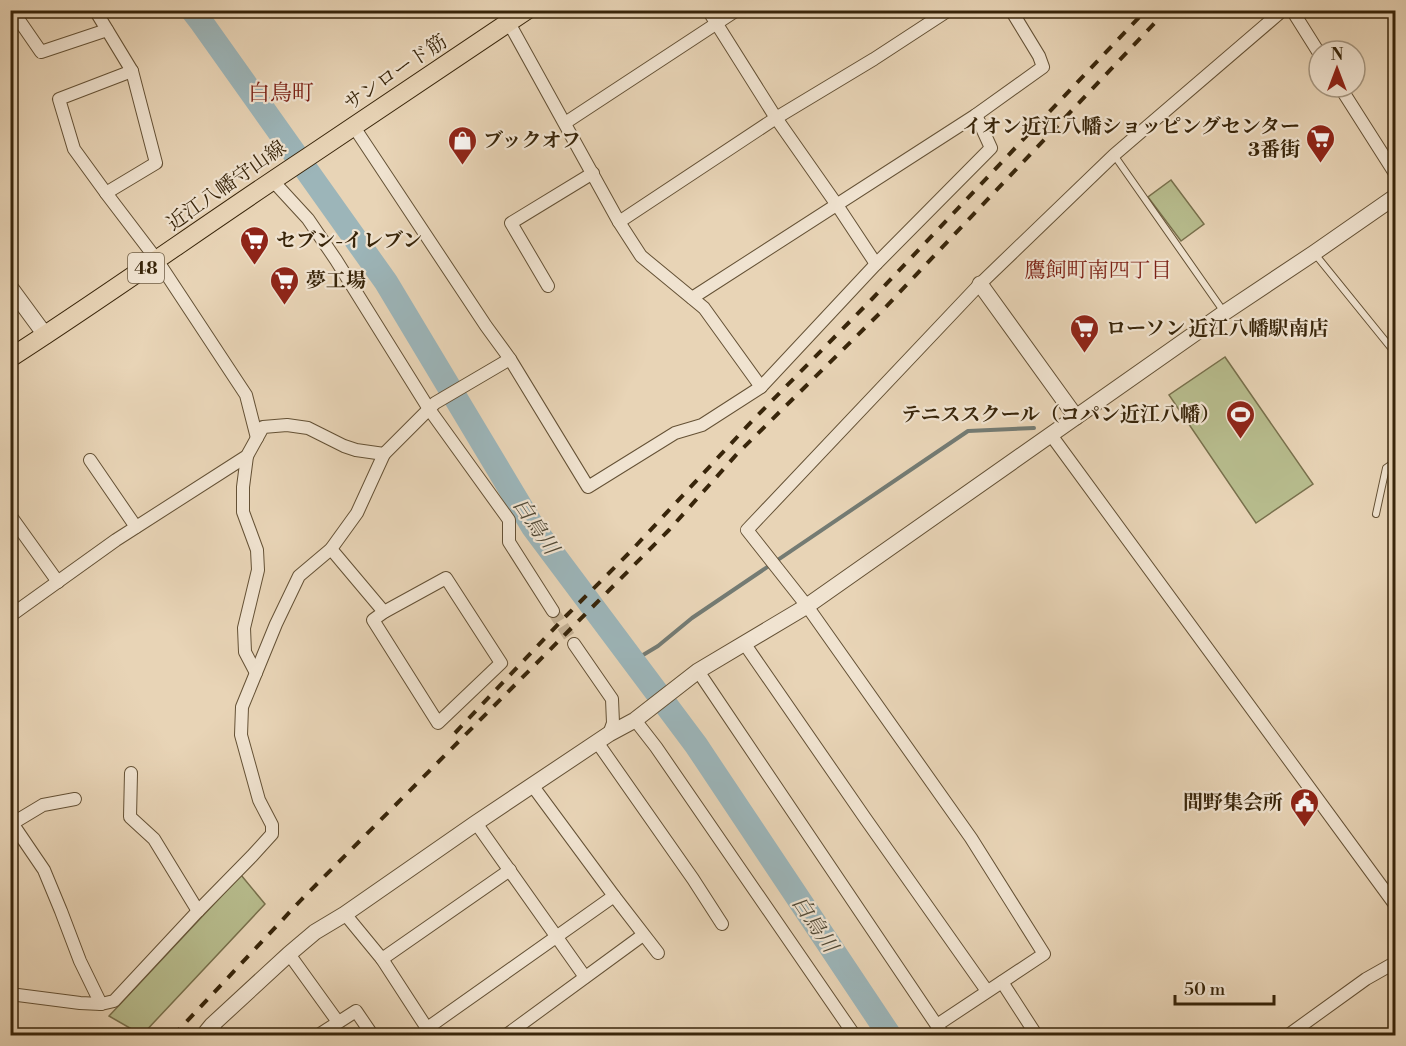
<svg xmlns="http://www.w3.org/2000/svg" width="1406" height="1046" font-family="'Libre Bodoni','Noto Serif JP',serif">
<rect width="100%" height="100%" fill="#e8d4b6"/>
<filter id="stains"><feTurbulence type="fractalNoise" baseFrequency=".00333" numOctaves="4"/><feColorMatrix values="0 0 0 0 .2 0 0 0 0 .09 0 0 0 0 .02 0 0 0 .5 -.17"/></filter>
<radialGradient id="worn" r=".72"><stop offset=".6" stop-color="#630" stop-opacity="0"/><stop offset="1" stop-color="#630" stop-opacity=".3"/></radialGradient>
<g fill="#b7bc8d" stroke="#78704c" stroke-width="1.5">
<polygon points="1171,180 1204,224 1181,241 1148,197"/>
<polygon points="1225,357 1313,484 1256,523 1169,395"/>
<polygon points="241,875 265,904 142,1035 109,1016"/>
</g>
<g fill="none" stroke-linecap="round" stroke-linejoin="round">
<polyline stroke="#747b73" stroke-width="4" points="633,661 658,646 692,618 968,431 1034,428"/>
<polyline stroke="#9cb5b9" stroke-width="24" points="192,10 202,23 386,282 533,527 696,745 890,1036"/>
<polyline stroke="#c5b194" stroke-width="12" stroke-dasharray="12 6" stroke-linecap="butt" points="553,611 574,644"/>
<defs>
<g id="service">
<polyline points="1114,155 1224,312"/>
<polyline points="1389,200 1396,210"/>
<polyline points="1315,254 1396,354"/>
<polyline points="1376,514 1386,468 1396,461"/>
</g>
<g id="minor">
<polyline points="12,10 41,52 107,30"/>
<polyline points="95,10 132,71 156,163 106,193 157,260 246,395 257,438"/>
<polyline points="500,10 509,23 619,222 641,256 704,308 761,387"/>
<polyline points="708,10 776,118 837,205 876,264"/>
<polyline points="1292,10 1319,53"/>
<polyline points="1340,87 1396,175"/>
<polyline points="565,123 737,10"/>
<polyline points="354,127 486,326 510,359 588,487 675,433 702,425 761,387 876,264 991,148 976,115"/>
<polyline points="273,181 308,219 336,260 429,409 509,520 509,542 553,611"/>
<polyline points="106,193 74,149 59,99 132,71"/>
<polyline points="619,222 776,118 874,59 949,10"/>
<polyline points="548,286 511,223 593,173"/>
<polyline points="692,298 976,115 1043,67 1039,56 1011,10"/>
<polyline points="1051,435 1396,906"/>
<polyline points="247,456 243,487 243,512 257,550 258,570 244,628 245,652 256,673"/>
<polyline points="90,460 136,527"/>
<polyline points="10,515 58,582"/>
<polyline points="331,549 384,612"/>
<polygon points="446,578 501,663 438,723 373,620 384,612"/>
<polyline points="10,616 116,540 247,456 263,427 287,425 308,428 344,446 356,450 384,454 435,403 510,359"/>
<polyline points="744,643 865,818 987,991"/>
<polyline points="574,644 612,699 613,723 609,734"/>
<polyline points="698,671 944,1036"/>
<polyline points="635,720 656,747 855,1036"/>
<polyline points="597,742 693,879 722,924"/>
<polyline points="131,773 130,817 154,839 198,911"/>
<polyline points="532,785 614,896 658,953"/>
<polyline points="10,820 44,870 61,911 80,961 101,1004"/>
<polyline points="13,823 43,805 75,799"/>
<polyline points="476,823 585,977"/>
<polyline points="345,914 382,959 432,1036"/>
<polyline points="289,954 338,1022"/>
<polyline points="382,959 510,870"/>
<polyline points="1002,982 1037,1036"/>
<polyline points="10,994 80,1003 101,1004 114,1001 198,911 252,856 272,834 272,825 259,800 241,735 242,707 276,624 299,576 331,549 357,513 384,454"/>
<polyline points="212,1025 219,1036"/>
<polyline points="937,1025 1044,954 971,838 807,606 747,530 980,284 1114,155 1283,10"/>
<polyline points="426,1029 614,896"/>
<polyline points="317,1036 356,1011 373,1036"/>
<polyline points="505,1036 643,935"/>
<polyline points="1287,1036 1366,979 1396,962"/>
</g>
<g id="tertiary">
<polyline points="980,284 1076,417"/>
<polyline points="10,287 46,336"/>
<polyline points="203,1036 212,1025 289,954 315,932 345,914 476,823 609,734 635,720 698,671 807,606 1224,313 1314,253 1396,196"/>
</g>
<path id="primary" d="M10,358c101,-65 198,-135 298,-201 73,-49 146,-98 219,-147"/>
</defs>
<use href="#service" stroke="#645135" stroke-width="8"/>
<use href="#minor" stroke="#645135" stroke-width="14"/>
<use href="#tertiary" stroke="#645135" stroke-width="17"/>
<use href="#primary" stroke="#38250a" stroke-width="20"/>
<use href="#service" stroke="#f0e3d0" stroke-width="6"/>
<use href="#minor" stroke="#f0e3d0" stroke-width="12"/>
<use href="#tertiary" stroke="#f0e3d0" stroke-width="15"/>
<use href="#primary" stroke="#e8d4b6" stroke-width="18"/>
<g stroke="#38250a" stroke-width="4" stroke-dasharray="10 10" stroke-linecap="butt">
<polyline points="455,733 567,615 630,552 753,420 872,299 1146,10"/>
<polyline points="173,1036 302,899 669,530 737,454 880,313 1167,10"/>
</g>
</g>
<defs>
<symbol id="supermarket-pin" viewBox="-11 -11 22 30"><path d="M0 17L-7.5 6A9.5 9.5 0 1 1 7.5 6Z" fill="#8f2418" stroke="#f0e3d0"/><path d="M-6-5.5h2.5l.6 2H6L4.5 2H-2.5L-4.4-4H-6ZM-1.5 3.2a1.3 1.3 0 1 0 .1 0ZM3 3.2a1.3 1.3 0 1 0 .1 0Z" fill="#fff"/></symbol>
<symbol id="shop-pin" viewBox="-11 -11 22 30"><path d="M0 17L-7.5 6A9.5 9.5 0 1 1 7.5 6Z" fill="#8f2418" stroke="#f0e3d0"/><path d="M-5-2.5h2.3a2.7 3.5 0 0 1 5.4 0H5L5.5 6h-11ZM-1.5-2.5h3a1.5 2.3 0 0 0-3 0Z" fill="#fff"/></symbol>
<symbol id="stadium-pin" viewBox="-11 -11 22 30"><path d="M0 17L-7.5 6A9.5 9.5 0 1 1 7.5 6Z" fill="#8f2418" stroke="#f0e3d0"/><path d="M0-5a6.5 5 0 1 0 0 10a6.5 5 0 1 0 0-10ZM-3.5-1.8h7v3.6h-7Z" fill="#fff"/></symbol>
<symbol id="civic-pin" viewBox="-11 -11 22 30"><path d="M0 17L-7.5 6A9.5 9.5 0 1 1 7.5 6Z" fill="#8f2418" stroke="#f0e3d0"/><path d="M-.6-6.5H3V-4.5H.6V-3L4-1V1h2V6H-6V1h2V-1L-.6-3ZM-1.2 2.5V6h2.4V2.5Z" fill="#fff"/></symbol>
</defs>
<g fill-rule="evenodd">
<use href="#supermarket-pin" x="1304" y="122" width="33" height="45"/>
<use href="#shop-pin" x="446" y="124" width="33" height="45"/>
<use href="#supermarket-pin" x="238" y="224" width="33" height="45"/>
<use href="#supermarket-pin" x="268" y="264" width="33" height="45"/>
<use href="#supermarket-pin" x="1068" y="312" width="33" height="45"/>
<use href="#stadium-pin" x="1224" y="398" width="33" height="45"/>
<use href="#civic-pin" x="1288" y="786" width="33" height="45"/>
</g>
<g text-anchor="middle" stroke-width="4.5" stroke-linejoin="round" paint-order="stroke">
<rect fill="#f0e3d0" stroke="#6f5e45" stroke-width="1.5" x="128" y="253" width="36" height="30" rx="4.5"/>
<g font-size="18" font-weight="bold" fill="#38250a">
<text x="146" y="274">48</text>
</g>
<g font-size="20" fill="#38250a" stroke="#f0e3d0">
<text transform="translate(395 72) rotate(-34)" y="7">サンロード筋</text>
<text transform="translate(226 185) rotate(-35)" y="7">近江八幡守山線</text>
</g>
<g font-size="20" font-weight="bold" fill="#38250a" stroke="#f0e3d0" text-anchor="start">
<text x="1300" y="133" text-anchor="end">イオン近江八幡ショッピングセンター<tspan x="1300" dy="23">3番街</tspan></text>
<text x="483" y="147">ブックオフ</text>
<text x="276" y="247">セブン-イレブン</text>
<text x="306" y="287">夢工場</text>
<text x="1106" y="335">ローソン 近江八幡駅南店</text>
<text x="1220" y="421" text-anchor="end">テニススクール（コパン近江八幡）</text>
<text x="1283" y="809" text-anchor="end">間野集会所</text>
</g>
<g font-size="21" fill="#7a1f14" stroke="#f0e3d0">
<text x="1098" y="277">鷹飼町南四丁目</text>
</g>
<g font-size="21" font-style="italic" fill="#514936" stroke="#f0e3d0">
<text transform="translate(536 526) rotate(56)" y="7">白鳥川</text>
<text transform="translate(815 924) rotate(56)" y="7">白鳥川</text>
</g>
<g font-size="22" fill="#7a1f14" stroke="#f0e3d0">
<text x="281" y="100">白鳥町</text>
</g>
</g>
<rect width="1406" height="1046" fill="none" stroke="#e8d4b6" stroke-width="36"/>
<rect x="12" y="12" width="1382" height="1022" fill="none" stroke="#38250a" stroke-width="3"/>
<rect x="18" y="18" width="1370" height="1010" fill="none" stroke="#38250a" stroke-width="1.5"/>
<g transform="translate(1337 69)"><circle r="28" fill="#f0e3d0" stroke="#a69781" stroke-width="1.5"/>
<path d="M0-4.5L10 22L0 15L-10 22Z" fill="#8f2418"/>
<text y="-9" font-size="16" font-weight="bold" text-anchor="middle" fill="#38250a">N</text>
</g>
<path d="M1175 995v9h99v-9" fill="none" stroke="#38250a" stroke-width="3"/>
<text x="1184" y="995" font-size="18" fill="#38250a" stroke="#f0e3d0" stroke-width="4.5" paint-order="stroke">50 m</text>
<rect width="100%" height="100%" filter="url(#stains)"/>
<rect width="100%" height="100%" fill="url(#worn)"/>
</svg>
